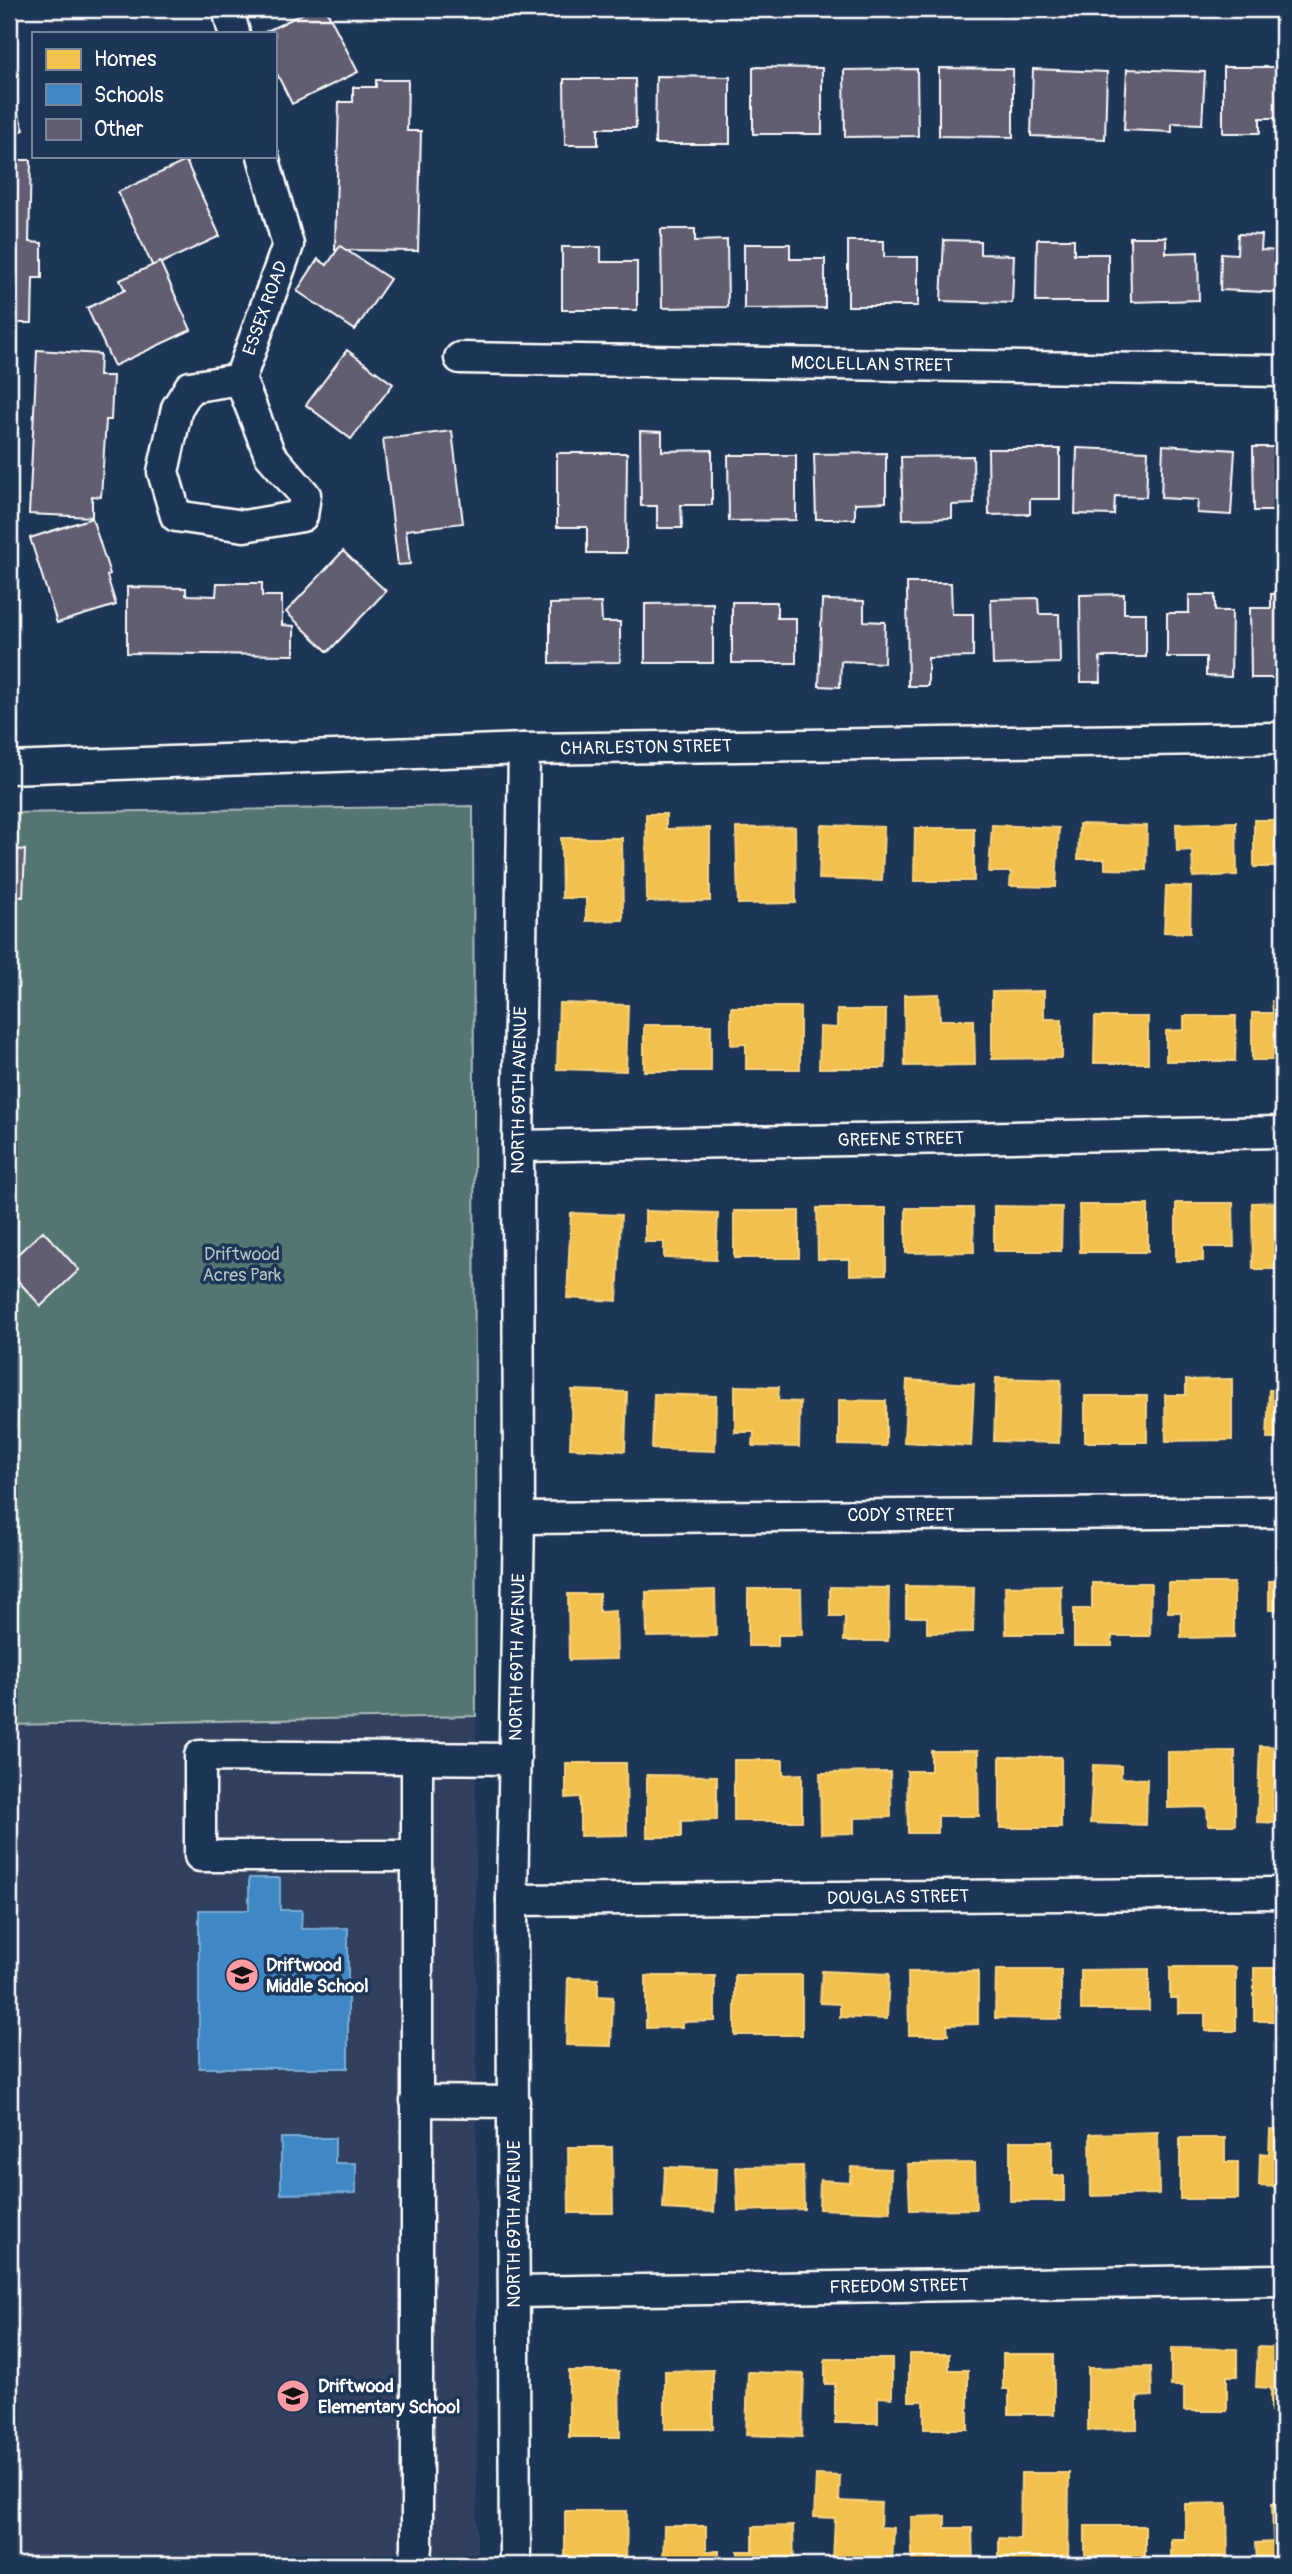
<svg xmlns="http://www.w3.org/2000/svg" width="1292" height="2574" font-family="Pangolin,sans-serif">
<rect width="100%" height="100%" fill="#1d3557"/>
<filter id="ink" filterUnits="userSpaceOnUse"><feTurbulence type="fractalNoise" baseFrequency=".0143" numOctaves="2"/><feDisplacementMap in="SourceGraphic" scale="14" xChannelSelector="R" yChannelSelector="G"/><feConvolveMatrix kernelMatrix="1 2 1 2 8 2 1 2 1" color-interpolation-filters="sRGB"/></filter>
<g filter="url(#ink)">
<polygon fill="#32415f" points="476,1716 477,2565 9,2565 9,1725"/>
<polygon fill="#547473" stroke="#aabab9" stroke-width="2" points="473,806 476,1716 9,1725 9,813"/>
<g fill="#f2c14e" stroke="#f6d483" stroke-width="2">
<polygon points="646,814 666,814 666,829 710,828 710,901 647,902"/>
<rect x="1254" y="820" width="29" height="47"/>
<polygon points="1236,822 1237,875 1193,877 1192,850 1177,851 1176,824"/>
<polygon points="1079,824 1147,826 1146,870 1105,869 1105,859 1078,859"/>
<polygon points="821,825 884,827 882,881 819,879"/>
<polygon points="992,825 1059,828 1056,887 1010,886 1011,872 989,872"/>
<polygon points="795,827 796,903 738,904 736,828"/>
<polygon points="915,828 974,828 974,881 914,881"/>
<polygon points="561,838 622,838 623,920 586,921 586,898 562,898"/>
<polygon points="1166,886 1191,887 1190,933 1164,932"/>
<polygon points="1044,991 1044,1019 1062,1019 1062,1058 992,1059 992,992"/>
<polygon points="939,994 940,1020 974,1020 975,1065 905,1066 904,995"/>
<polygon points="1272,1001 1283,1001 1283,1060 1252,1060 1252,1013 1273,1013"/>
<polygon points="559,1003 628,1005 626,1071 557,1069"/>
<polygon points="731,1007 800,1007 800,1069 746,1069 746,1044 731,1045"/>
<polygon points="837,1010 886,1010 885,1068 819,1068 820,1027 837,1028"/>
<polygon points="1184,1016 1236,1016 1235,1061 1166,1061 1166,1031 1184,1030"/>
<polygon points="1095,1017 1148,1017 1148,1063 1094,1063"/>
<rect x="644" y="1025" width="67" height="46"/>
<polygon points="1283,1202 1283,1269 1253,1269 1252,1203"/>
<polygon points="1176,1203 1233,1203 1234,1247 1203,1247 1203,1261 1176,1261"/>
<polygon points="1079,1205 1148,1205 1148,1252 1080,1252"/>
<polygon points="994,1206 1062,1207 1061,1251 994,1251"/>
<polygon points="817,1208 886,1208 886,1274 850,1275 850,1259 818,1259"/>
<polygon points="906,1208 973,1208 974,1252 906,1253"/>
<polygon points="645,1211 718,1213 716,1260 664,1258 664,1242 645,1242"/>
<rect x="734" y="1211" width="65" height="47"/>
<polygon points="571,1213 621,1215 617,1301 567,1298"/>
<polygon points="996,1378 1061,1380 1059,1443 994,1441"/>
<polygon points="1232,1379 1232,1440 1166,1441 1165,1395 1186,1395 1186,1380"/>
<polygon points="907,1380 974,1384 971,1446 904,1442"/>
<polygon points="735,1386 779,1387 778,1401 800,1402 799,1447 753,1446 754,1432 735,1432"/>
<polygon points="572,1390 627,1392 625,1451 570,1448"/>
<polygon points="1269,1390 1283,1390 1283,1439 1267,1439"/>
<polygon points="654,1394 716,1396 715,1451 652,1449"/>
<rect x="1085" y="1396" width="62" height="46"/>
<polygon points="839,1400 886,1401 886,1446 839,1445"/>
<rect x="1269" y="1581" width="14" height="29"/>
<polygon points="1092,1583 1151,1583 1150,1636 1112,1636 1112,1646 1074,1646 1074,1609 1092,1609"/>
<polygon points="1168,1583 1234,1583 1234,1637 1181,1638 1181,1612 1168,1612"/>
<polygon points="1061,1585 1062,1634 1006,1634 1005,1586"/>
<polygon points="906,1586 974,1587 973,1632 927,1633 927,1617 906,1617"/>
<polygon points="830,1587 889,1588 888,1641 844,1641 845,1616 830,1616"/>
<polygon points="748,1589 801,1589 802,1635 778,1635 778,1646 748,1646"/>
<polygon points="715,1590 716,1636 647,1637 646,1592"/>
<polygon points="568,1594 599,1594 599,1612 616,1611 617,1659 569,1660"/>
<polygon points="1260,1746 1283,1747 1283,1823 1257,1822"/>
<polygon points="931,1751 978,1751 979,1816 938,1816 938,1833 908,1833 907,1771 931,1771"/>
<polygon points="1235,1751 1235,1825 1208,1825 1207,1807 1168,1808 1168,1752"/>
<rect x="1000" y="1757" width="61" height="71"/>
<polygon points="734,1760 783,1760 783,1775 802,1774 802,1821 734,1821"/>
<polygon points="566,1763 626,1763 627,1835 580,1836 580,1797 566,1798"/>
<polygon points="1093,1765 1121,1766 1121,1778 1147,1779 1146,1825 1090,1823"/>
<polygon points="890,1772 891,1817 854,1818 854,1833 821,1834 820,1773"/>
<polygon points="647,1775 717,1776 717,1820 681,1821 681,1837 647,1837"/>
<polygon points="1170,1967 1236,1967 1236,2031 1205,2031 1205,2013 1178,2013 1178,1998 1170,1998"/>
<rect x="1254" y="1968" width="29" height="53"/>
<polygon points="1149,1969 1149,2010 1081,2010 1081,1970"/>
<polygon points="996,1970 1061,1970 1061,2019 995,2018"/>
<polygon points="822,1971 889,1974 887,2019 840,2017 840,2004 820,2003"/>
<polygon points="978,1971 978,2024 947,2025 948,2035 909,2035 908,1972"/>
<rect x="735" y="1975" width="67" height="60"/>
<polygon points="646,1976 715,1976 715,2021 683,2022 682,2027 646,2028"/>
<polygon points="568,1978 598,1979 598,1996 613,1997 611,2046 566,2045"/>
<polygon points="1270,2129 1283,2130 1283,2187 1259,2186 1260,2153 1269,2154"/>
<polygon points="1158,2132 1159,2194 1091,2196 1090,2134"/>
<polygon points="1180,2138 1225,2138 1225,2162 1238,2162 1238,2199 1180,2199"/>
<polygon points="1010,2141 1052,2141 1052,2176 1064,2176 1064,2201 1010,2201"/>
<polygon points="568,2147 612,2147 613,2213 569,2213"/>
<polygon points="975,2163 976,2209 910,2210 908,2164"/>
<polygon points="803,2166 804,2209 738,2211 736,2167"/>
<polygon points="665,2167 716,2169 714,2212 663,2209"/>
<polygon points="851,2167 891,2169 890,2212 819,2209 820,2180 850,2182"/>
<polygon points="1258,2347 1283,2348 1283,2412 1271,2411 1271,2388 1256,2387"/>
<polygon points="1171,2348 1237,2349 1237,2376 1227,2376 1227,2411 1184,2411 1184,2386 1171,2386"/>
<polygon points="909,2354 949,2354 949,2370 968,2370 968,2429 924,2429 924,2401 909,2401"/>
<polygon points="1003,2354 1054,2354 1054,2414 1009,2414 1009,2389 1003,2389"/>
<polygon points="825,2359 892,2359 892,2398 878,2397 878,2423 835,2423 835,2384 825,2384"/>
<polygon points="1151,2367 1152,2396 1137,2397 1137,2429 1088,2430 1088,2368"/>
<polygon points="713,2370 713,2429 665,2429 665,2371"/>
<polygon points="569,2371 619,2371 620,2437 569,2437"/>
<polygon points="748,2372 804,2374 802,2437 746,2435"/>
<polygon points="1021,2473 1069,2473 1068,2565 999,2565 999,2538 1020,2539"/>
<polygon points="816,2475 840,2476 839,2501 881,2503 880,2527 894,2528 892,2563 833,2561 835,2518 814,2517"/>
<polygon points="1227,2503 1228,2562 1171,2565 1171,2539 1185,2539 1185,2504"/>
<polygon points="1272,2503 1283,2503 1283,2565 1257,2565 1256,2543 1273,2542"/>
<polygon points="565,2511 627,2511 626,2565 565,2565"/>
<polygon points="945,2516 945,2528 972,2528 973,2565 912,2565 911,2517"/>
<polygon points="664,2526 706,2526 706,2551 719,2551 719,2565 663,2565"/>
<polygon points="793,2526 794,2565 738,2565 738,2551 753,2551 753,2527"/>
<rect x="1085" y="2526" width="60" height="39"/>
</g>
<g fill="#3f88c5" stroke="#79acd6" stroke-width="2">
<polygon points="249,1878 280,1878 280,1910 302,1910 301,1929 348,1928 348,2068 199,2068 199,1910 249,1910"/>
<polygon points="281,2138 335,2138 335,2163 356,2163 356,2193 281,2194"/>
</g>
<g fill="#625d72" stroke="#fff" stroke-width="2">
<polygon points="9,9 16,9 12,31 9,30"/>
<polygon points="312,9 326,9 358,72 292,104 275,70 275,33 263,33"/>
<polygon points="753,67 822,68 822,134 753,134"/>
<polygon points="1223,67 1283,67 1283,118 1260,118 1260,133 1223,133"/>
<polygon points="939,68 1013,69 1013,137 939,136"/>
<polygon points="917,69 918,136 845,137 844,70"/>
<polygon points="1033,69 1107,72 1105,139 1031,136"/>
<polygon points="1127,69 1205,72 1202,124 1172,123 1172,132 1124,130"/>
<polygon points="656,76 730,77 730,144 655,144"/>
<polygon points="564,79 635,79 636,128 598,128 598,145 565,145"/>
<polygon points="376,80 408,80 407,131 421,131 418,251 335,250 339,102 353,102 353,87 376,87"/>
<polygon points="9,89 24,130 9,136"/>
<polygon points="9,160 31,160 29,242 42,243 42,278 33,278 32,323 9,323"/>
<polygon points="186,161 220,236 153,267 118,192"/>
<polygon points="661,229 695,229 695,241 727,240 728,307 662,308"/>
<polygon points="1238,234 1262,235 1261,250 1283,251 1283,293 1220,290 1221,253 1237,254"/>
<polygon points="1130,237 1166,237 1166,253 1198,252 1199,300 1131,302"/>
<polygon points="1037,239 1074,239 1074,254 1108,254 1108,302 1036,302"/>
<polygon points="944,240 980,241 980,254 1014,255 1012,303 941,301"/>
<polygon points="848,241 884,241 884,257 918,257 918,306 848,306"/>
<polygon points="744,244 790,244 790,259 825,259 825,308 744,309"/>
<polygon points="340,246 390,279 355,330 297,291 318,259 327,265"/>
<polygon points="562,247 601,247 601,262 637,262 637,310 562,310"/>
<polygon points="160,262 191,330 114,366 87,308 125,290 120,280"/>
<polygon points="37,350 100,354 99,376 113,376 111,420 106,420 101,497 92,496 92,517 29,514"/>
<polygon points="347,350 393,384 351,439 306,405"/>
<polygon points="452,431 463,523 406,530 410,564 398,565 383,439"/>
<polygon points="640,431 662,432 662,451 712,450 712,505 681,505 682,528 657,528 657,506 641,506"/>
<polygon points="1163,445 1235,450 1231,515 1197,513 1198,500 1161,498"/>
<polygon points="1253,447 1283,447 1283,511 1254,511"/>
<polygon points="1077,448 1148,451 1146,497 1115,496 1114,515 1075,514"/>
<polygon points="988,449 1060,449 1060,499 1030,499 1030,514 989,515"/>
<polygon points="557,453 627,453 626,553 587,553 587,527 557,527"/>
<polygon points="886,453 886,502 855,503 855,519 816,519 814,454"/>
<polygon points="728,455 796,455 796,520 729,521"/>
<polygon points="973,456 974,504 952,505 952,518 903,519 901,457"/>
<polygon points="92,518 110,574 107,576 116,605 57,623 30,538"/>
<polygon points="343,551 386,591 328,652 286,612"/>
<polygon points="217,583 262,583 262,596 282,596 282,625 294,626 294,655 127,653 127,587 186,588 186,595 216,596"/>
<polygon points="907,583 951,583 952,614 973,614 973,657 928,658 928,686 908,686"/>
<polygon points="1124,594 1124,613 1146,613 1146,657 1100,657 1101,682 1081,682 1080,595"/>
<polygon points="1271,594 1283,594 1283,656 1275,656 1275,678 1251,678 1250,608 1271,608"/>
<polygon points="1189,595 1215,595 1215,611 1232,611 1231,677 1206,676 1206,657 1167,657 1167,613 1189,613"/>
<polygon points="1038,598 1039,614 1059,614 1060,663 993,665 991,599"/>
<polygon points="822,600 864,601 864,621 885,622 884,663 841,661 840,687 819,686"/>
<polygon points="732,602 777,602 777,618 796,618 796,663 732,663"/>
<polygon points="601,603 602,622 620,622 620,662 550,663 550,604"/>
<polygon points="713,603 713,663 645,663 645,604"/>
<polygon points="9,849 25,850 23,897 9,896"/>
<polygon points="43,1231 79,1270 41,1306 9,1271 9,1262"/>
</g>
<g fill="none" stroke-linecap="round" stroke-linejoin="round">
<defs>
<g id="minor">
<polyline points="228,9 234,33"/>
<polyline points="460,358 1283,371"/>
<polyline points="240,379 190,387 177,408 163,472 176,516 244,526 302,516 305,495 270,455 240,379 288,245 263,156"/>
<polyline points="9,768 524,749 1283,738"/>
<polyline points="518,1146 1283,1132"/>
<polyline points="519,1518 1283,1512"/>
<polyline points="415,1856 200,1856 200,1756 515,1759"/>
<polyline points="512,1900 1283,1893"/>
<polyline points="416,2101 514,2102"/>
<polyline points="515,2292 1283,2280"/>
<polyline points="415,2565 417,2547 417,1758"/>
<polyline points="515,2565 512,1900 519,1518 518,1146 524,749"/>
</g>
</defs>
<use href="#minor" stroke="#fff" stroke-width="35"/>
<use href="#minor" stroke="#1d3557" stroke-width="30"/>
</g>
</g>
<defs>
<symbol id="school-disc" viewBox="-11 -11 22 22"><circle r="9.5" fill="#ff9aa2" stroke="#1d3557"/><path d="M0-5L7-2L0 1L-7-2ZM-4 1L0 2.5L4 1V4Q0 6-4 4Z" fill="#111"/></symbol>
</defs>
<g fill-rule="evenodd">
<use href="#school-disc" x="223" y="1956" width="38" height="38"/>
<use href="#school-disc" x="274" y="2377" width="38" height="38"/>
</g>
<g text-anchor="middle" stroke-width="7" stroke-linejoin="round" paint-order="stroke">
<g font-size="18" fill="#fff" stroke="#1d3557">
<text transform="translate(265 308) rotate(-70)" y="6">ESSEX ROAD</text>
<text transform="translate(872 364) rotate(1)" y="6">MCCLELLAN STREET</text>
<text transform="translate(646 747) rotate(-1)" y="6">CHARLESTON STREET</text>
<text transform="translate(519 1090) rotate(-89)" y="6">NORTH 69TH AVENUE</text>
<text transform="translate(901 1139) rotate(-1)" y="6">GREENE STREET</text>
<text x="901" y="1521">CODY STREET</text>
<text transform="translate(517 1657) rotate(-89)" y="6">NORTH 69TH AVENUE</text>
<text transform="translate(898 1897) rotate(-1)" y="6">DOUGLAS STREET</text>
<text transform="translate(514 2224) rotate(-90)" y="6">NORTH 69TH AVENUE</text>
<text transform="translate(899 2286) rotate(-1)" y="6">FREEDOM STREET</text>
</g>
<g font-size="18" fill="#b2c0c0" stroke="#1d3557">
<text x="242" y="1260">Driftwood<tspan x="242" dy="21">Acres Park</tspan></text>
</g>
<g font-size="18" font-weight="bold" fill="#fff" stroke="#1d3557" text-anchor="start">
<text x="266" y="1971">Driftwood<tspan x="266" dy="21">Middle School</tspan></text>
<text x="318" y="2392">Driftwood<tspan x="318" dy="21">Elementary School</tspan></text>
</g>
</g>
<rect width="1292" height="2574" fill="none" stroke="#1d3557" stroke-width="35"/>
<rect x="18" y="18" width="1257" height="2539" fill="none" stroke="#fff" stroke-width="2.5" filter="url(#ink)"/>
<rect x="32" y="32" width="245" height="126" fill="#1d3557" stroke="#77869a" stroke-width="2"/>
<rect x="46" y="49" width="35" height="21" fill="#f2c14e" stroke="#77869a" stroke-width="2"/>
<text x="94" y="66" font-size="21" fill="#ffffff">Homes</text>
<rect x="46" y="84" width="35" height="21" fill="#3f88c5" stroke="#77869a" stroke-width="2"/>
<text x="94" y="102" font-size="21" fill="#ffffff">Schools</text>
<rect x="46" y="119" width="35" height="21" fill="#625d72" stroke="#77869a" stroke-width="2"/>
<text x="94" y="136" font-size="21" fill="#ffffff">Other</text>
</svg>
